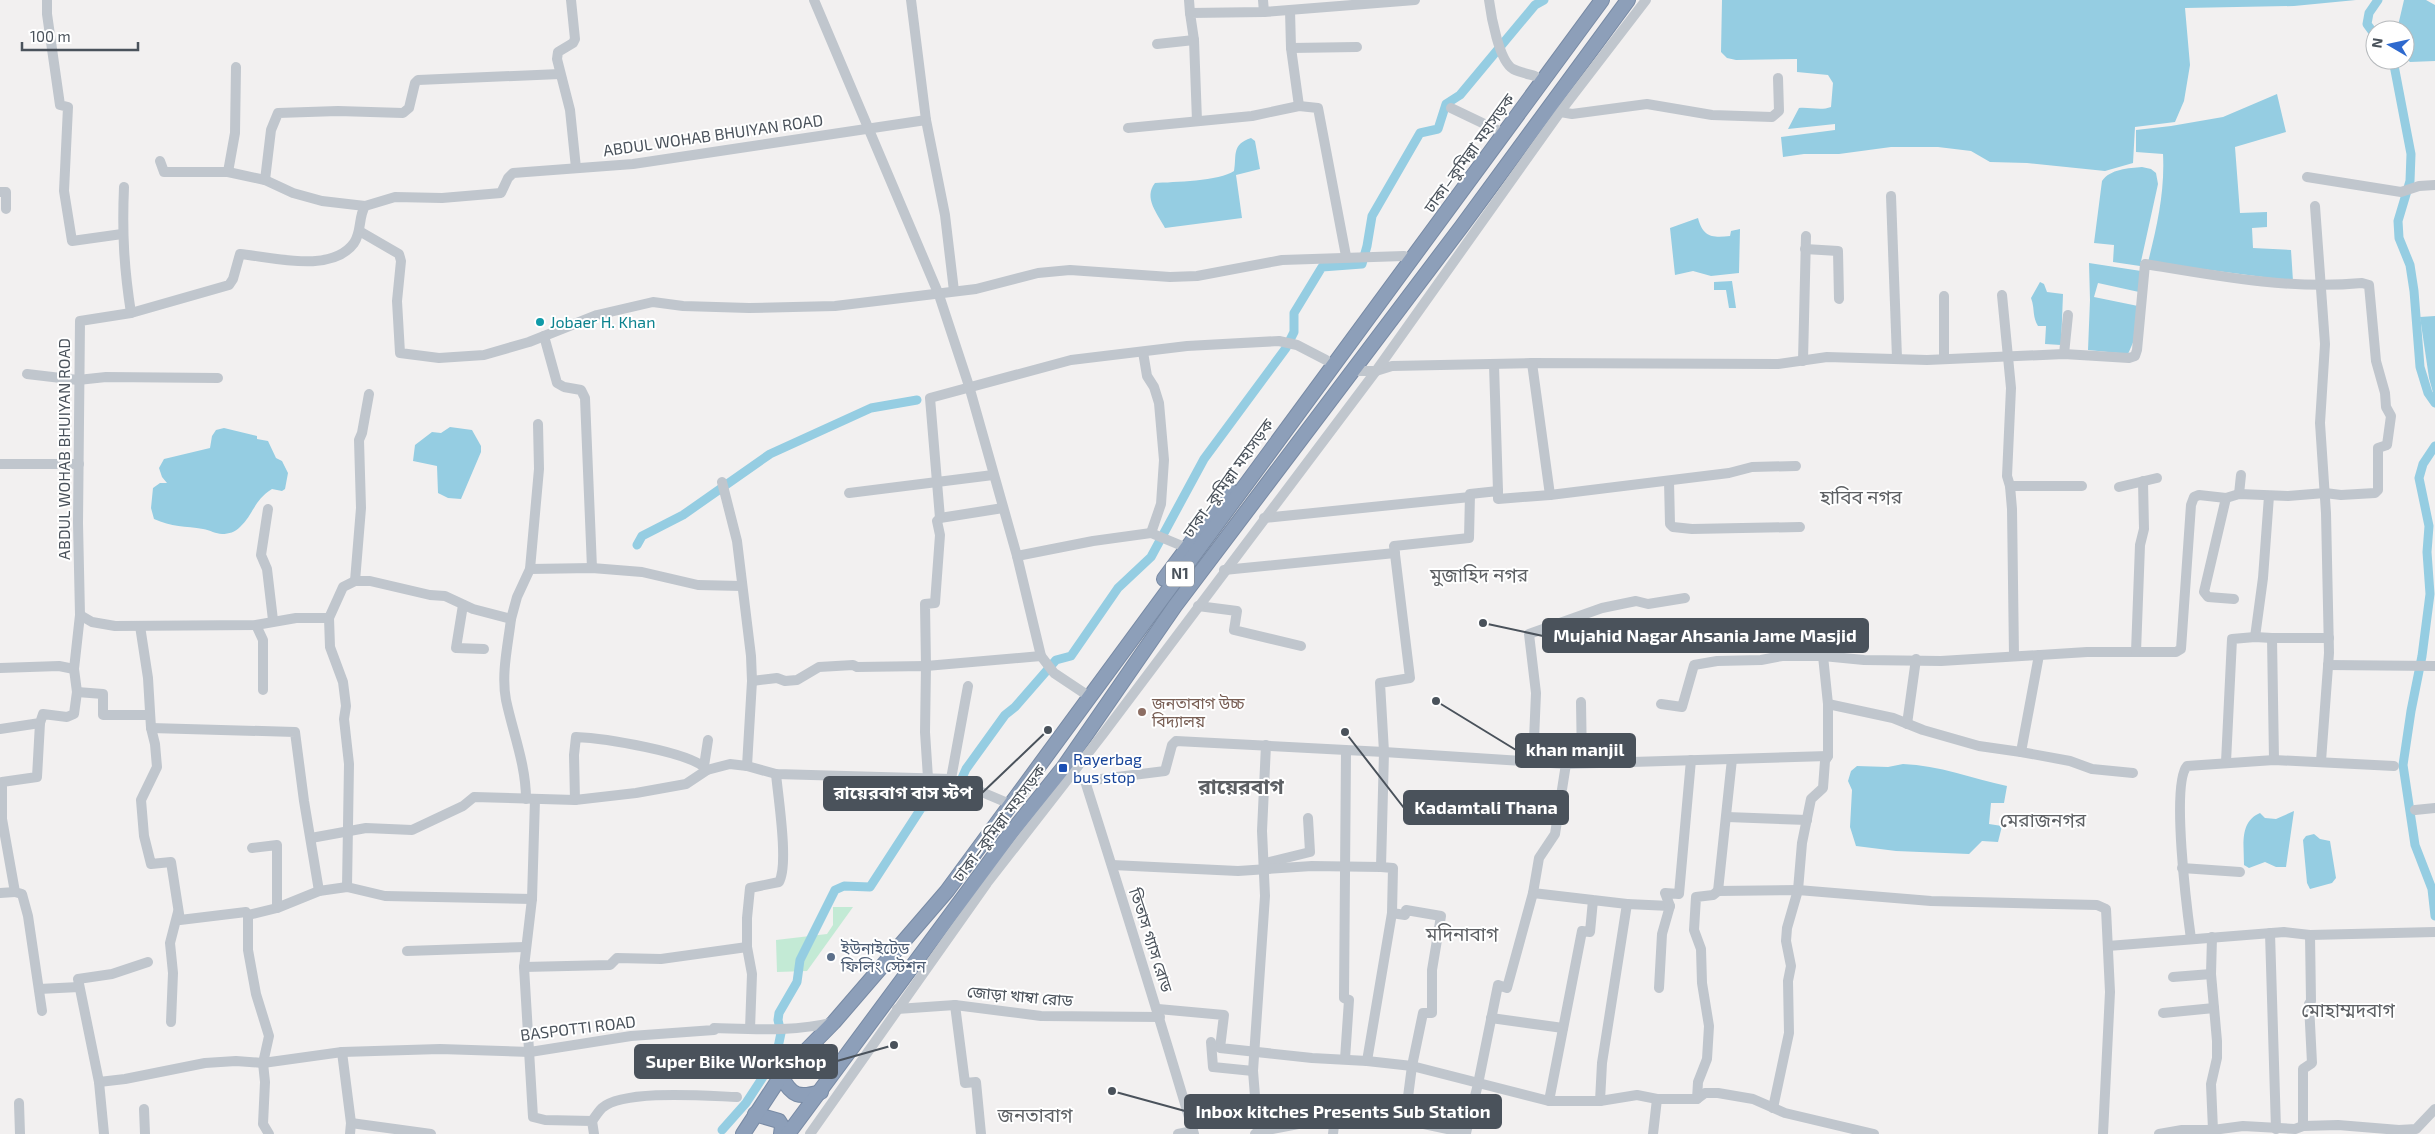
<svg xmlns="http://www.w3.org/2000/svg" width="2435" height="1134" font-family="'Exo 2','Noto Sans Bengali',sans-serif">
<rect width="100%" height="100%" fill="#f2f0f0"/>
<polygon fill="#c3ead5" points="833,907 853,907 807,971 777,972 776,940 827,934 833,925"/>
<g fill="#95cde2">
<path d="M1722,0h634l-62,6 -109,2 5,57 -6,36 -9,21 -40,5 -2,36 -28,8 -78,-8 -37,-1 -19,-11 -33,-4h-47l-52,7h-35l-21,3 -2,-20 54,-7v-6l-47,5 11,-21c11,-1 22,3 32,-1l2,-24 -5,-8 -31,-3v-13l-61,1 -9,-2 -6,-6z"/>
<polygon points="2404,0 2426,0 2435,5 2435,61 2410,62 2405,58 2405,30 2397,30"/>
<path d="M2277,94l9,38 -51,15 5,66 27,-1v15l-15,1 1,20 38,2 2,31 -145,-19c9,-35 17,-71 15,-108l-27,-2v-22l35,-4 52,-9z"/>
<path d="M1251,138l4,3 5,28 -24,6 6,43 -77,10c-7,-14 -22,-30 -10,-45 18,-1 65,-2 79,-12 3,-16 -3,-26 17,-33z"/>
<path d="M2142,167l9,2 5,4 2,11 -18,82 -27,-4 1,-17 -20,-2 8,-62c8,-12 27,-13 40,-14z"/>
<path d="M1698,218c5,19 14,20 32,18l1,-5 9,-2 -1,44 -28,3 -18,-5 -18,4 -5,-47z"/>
<polygon points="2089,263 2141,271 2139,292 2098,283 2094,297 2138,306 2135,338 2128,354 2088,350 2090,300"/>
<polygon points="1732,281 1736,308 1729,308 1726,290 1714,290 1714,282"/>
<path d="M2040,282l4,2 3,8 16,2 -2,51 -16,-1 1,-18h-8c-6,-10 -3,-18 -7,-28z"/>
<polygon points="2435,316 2435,400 2429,378 2420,317"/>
<polygon points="450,427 472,430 481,446 481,452 461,499 448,498 438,493 437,466 413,461 415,445 432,432 441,433"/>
<path d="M224,428l33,8v3l11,2 8,17 6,3 6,12 -3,16 -3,2 -10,-2c-19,12 -18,25 -32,38 -5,5 -11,7 -18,7 -6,0 -12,-4 -19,-5 -17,-3 -32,-2 -49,-10l-3,-11 2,-20 7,-5h7l-5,-6 -3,-9 5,-9 46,-11 2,-12 4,-6z"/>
<path d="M1903,764c36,1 70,15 104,22l-3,17h-13l-2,21 13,2 -4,16 -16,-1 -13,13 -73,-3 -40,-5 -6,-19 2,-37 -4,-9 3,-10 6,-5 31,1z"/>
<path d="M2294,811l-8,56h-10l-11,-5 -16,6 -5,-3c0,-20 -5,-43 16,-52l5,5 11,1z"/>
<polygon points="2314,834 2320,839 2330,841 2336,878 2332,883 2310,889 2307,883 2303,840 2306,836"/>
</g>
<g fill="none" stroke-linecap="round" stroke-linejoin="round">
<g stroke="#95cde2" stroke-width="9">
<polyline points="2375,35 2367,24 2369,13 2378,0"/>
<polyline points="2393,60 2411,154 2410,181 2398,221 2399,238 2410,265 2414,291 2420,367 2428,393 2435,403"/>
<polyline points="2435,446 2423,464 2419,478 2429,526 2427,552 2430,594 2422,656 2411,711 2403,765 2415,845 2432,889 2435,916"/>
<polyline points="637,545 642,536 683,515 770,454 871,408 917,400"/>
<polyline points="722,1130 746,1103 776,1057 781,1033 778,1020 779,1013 797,982 800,960 835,890 844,886 870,887 922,807 958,804 965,798 962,778 966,769 1005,715 1015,707 1056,660 1071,656 1118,588 1151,557 1204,459 1286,348 1294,332 1294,313 1322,267 1362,264 1367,246 1372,216 1420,133 1438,129 1446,104 1460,95 1535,5 1544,0"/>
</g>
<defs>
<g id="highway">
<polyline points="1164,579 1230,490"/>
<path d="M781,1076c11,21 18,22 40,16"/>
<polyline points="755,1114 779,1121 782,1126 781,1134"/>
<polyline points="743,1134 781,1076 834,1022 947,891 1602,0"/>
<polyline points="788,1134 1014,829 1063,768 1175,606 1462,226 1628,0"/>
</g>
</defs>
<use href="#highway" stroke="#788aa4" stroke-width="16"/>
<g stroke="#c0c6cd" stroke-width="10">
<polyline points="47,0 47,14 60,105 68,107 64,191 72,241 122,234"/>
<polyline points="571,0 575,39 573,43 558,52 557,59 570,110 576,168"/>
<polyline points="814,0 939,295 969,386 1017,556 1041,656 1054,673 1084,693"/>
<polyline points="911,0 926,120 945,215 954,291"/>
<polyline points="1189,0 1190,13"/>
<path d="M1489,0c2,16 10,61 24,69 6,3 15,5 22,7"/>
<polyline points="1290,10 1291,48 1299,106"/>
<polyline points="1264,12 1415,0"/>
<polyline points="1157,44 1194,40"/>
<polyline points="1291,48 1357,47"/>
<polyline points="1451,108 1497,130"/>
<polyline points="1555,111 1572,114 1647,104 1712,115 1772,117 1779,111 1778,78"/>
<polyline points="1197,121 1194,40 1190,13 1264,12 1263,0"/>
<polyline points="1128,128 1252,116 1299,106 1318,108 1346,256"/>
<polyline points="160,161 164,172 228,172 265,180 293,193 322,201 365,206"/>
<polyline points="228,172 235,133 236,67"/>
<polyline points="2307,177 2401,192 2419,186 2435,185"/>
<polyline points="265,180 271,130 278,113 338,111 403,113 409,108 415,83 418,80 560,74"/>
<path d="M124,187c-2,46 0,81 7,126"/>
<polyline points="0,192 6,192 6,209"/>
<polyline points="1891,196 1897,358"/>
<polyline points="2315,206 2325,344 2320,423 2326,513 2329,653 2321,761"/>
<polyline points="361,232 399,254 401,261 397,301 400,353 439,358 484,355 529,342 597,315 653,302 683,306 749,308 835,306 976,289 1038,273 1070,270 1170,277 1197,276 1282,260 1404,256"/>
<polyline points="1805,249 1838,251 1839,299"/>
<polyline points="2002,295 2011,388 2007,476 2010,486 2012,509 2014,656"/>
<polyline points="544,336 557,383 564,387 581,390 585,398 592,568"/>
<polyline points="1143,352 1147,376 1154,387 1159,403 1164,460 1161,504 1151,533"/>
<polyline points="2064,354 2068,315"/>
<polyline points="1944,359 1944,296"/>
<polyline points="1803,361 1806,236"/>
<polyline points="1494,365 1498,491"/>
<path d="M1353,371h23l16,-5 140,-3 246,1 49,-7 100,3 137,-6 65,4 6,-2 2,-6 8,-86c72,12 145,26 217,19l7,2 7,76 9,32 1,14 5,9 -4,29 -9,3v42l-3,3 -34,2 -16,-2 -37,3 -49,-2 -13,4 -27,-3 -5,2 -3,8 -10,144 -5,3h-89l-146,9 -77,-1 -41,-4h-41l-21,4 -44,1 -23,4 -12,42 -21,-3"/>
<polyline points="27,374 78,380 106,377 218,378"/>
<polyline points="0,464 79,464"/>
<polyline points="1669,481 1670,524 1673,527 1692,529 1800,527"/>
<polyline points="722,482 737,541 751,656 752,681 747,766"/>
<polyline points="2010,486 2082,486"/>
<polyline points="2119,487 2157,478"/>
<polyline points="849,493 993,475"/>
<polyline points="2239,494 2241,475"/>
<polyline points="1550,495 1729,473 1752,467 1796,466"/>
<polyline points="2226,498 2204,592 2208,597 2234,599"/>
<polyline points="268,509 261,555 267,569 273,620"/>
<polyline points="940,518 1003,508"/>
<polyline points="1264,518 1470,497"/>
<polyline points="1017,556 1093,541 1151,533 1187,548"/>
<polyline points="530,569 592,568 642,572 698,585 742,586"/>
<polyline points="1224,570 1395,553"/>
<polyline points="355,581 361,508 359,440 362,433 369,394"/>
<polyline points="463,605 456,648 484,649"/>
<polyline points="1198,606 1237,611 1234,630 1301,646"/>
<polyline points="329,618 330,647 343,682 346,706 344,719 349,764 347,887"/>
<polyline points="511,619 517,597 530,569 539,469 538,424"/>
<polyline points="256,625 263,640 263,690"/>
<polyline points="140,626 148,678 151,728 155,744 157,767 141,800 144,836 151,864 171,862 180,920 246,912 248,915 277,908 319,891 347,887 385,896 532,899"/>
<polyline points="2255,637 2263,578 2269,496"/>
<polyline points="2272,638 2329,638"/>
<polyline points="2136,652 2140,545 2144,529 2143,481"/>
<polyline points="2039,655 2021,752 2070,761 2092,769 2133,773"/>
<polyline points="1041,656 926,666 925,604 935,603 940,535 937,521 940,518 930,398 1071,360 1187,346 1279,341 1297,345 1326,360"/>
<polyline points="2328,665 2435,666"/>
<polyline points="0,668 59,666 74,669"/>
<polyline points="752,681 777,678 785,681 797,680 819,667 853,665 857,667 926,666 925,732 928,778"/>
<polyline points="77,692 103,694 103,715 150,715"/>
<polyline points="1581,702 1582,763"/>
<polyline points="1828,704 1893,718 1923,730 1979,746 2021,752"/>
<polyline points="40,723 37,777 2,782 2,819 15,892 22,894 28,916 42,1011"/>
<polyline points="1907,724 1916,659"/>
<polyline points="151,728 295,732 304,801 319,891"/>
<polyline points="0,729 40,723 43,714 67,717 74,714 77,692 74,669 80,615"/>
<polyline points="1732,759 1718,891 1798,890 1931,901 2097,905 2106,909 2110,992 2103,1134"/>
<polyline points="2226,762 2232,639 2255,637 2272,638 2274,760"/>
<polyline points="1533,763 1536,693 1529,634 1602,608 1636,601 1648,604 1685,598"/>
<polyline points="1566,764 1555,834 1539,858 1533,893 1627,904 1602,1063 1600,1101 1549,1101 1582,931 1590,932 1593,900"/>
<polyline points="704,766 708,740"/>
<polyline points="951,779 968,686"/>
<path d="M1081,779l4,2c37,117 74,235 109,353"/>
<polyline points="1085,781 1165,771 1172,745 1176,741 1384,752 1566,764 1828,756"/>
<path d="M526,799c0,-34 -13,-66 -20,-99 -5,-26 2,-55 5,-81l-38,-10 -28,-13 -15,-1 -60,-14h-15l-12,6 -14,31h-33l-40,7 -141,1 -23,-4 -12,-7 -2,-92 2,-202 51,-8 98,-28 4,-6 7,-25c32,3 92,20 114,-11 8,-12 4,-25 11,-37l30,-9 47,1 59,-5 7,-15 5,-5 120,-9 293,-44"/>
<polyline points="535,799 532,899 524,967 533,1117 545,1120 592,1121 594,1134"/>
<path d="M575,800l-1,-45 2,-18c26,1 117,15 131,33"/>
<polyline points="2415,810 2435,808"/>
<polyline points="1727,817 1807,820"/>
<polyline points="311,838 366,828 412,830 463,806 474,797 575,800 636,793 686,784 707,770 730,764 747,766 776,774 951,779 1010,804"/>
<polyline points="252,848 277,845 277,908"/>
<polyline points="1265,863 1310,852 1308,818"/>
<polyline points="1112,865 1238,871 1312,866 1381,867"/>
<polyline points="2182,868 2240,872"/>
<polyline points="0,893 15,892"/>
<polyline points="1627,904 1670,906"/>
<polyline points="1392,913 1405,915 1406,910 1441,916 1432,970 1432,1013 1423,1013 1412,1066 1405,1120 1466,1133 1478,1084 1498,985 1507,988 1533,893"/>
<polyline points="248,915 248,950 256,994 269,1036 263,1063 265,1082 263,1124 269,1134"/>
<polyline points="2270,933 2276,1129"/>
<polyline points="2212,937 2211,974 2217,1041 2217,1058 2211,1084 2213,1130"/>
<path d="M2191,939c-4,-29 -20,-155 -4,-173l87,-6 120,6"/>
<polyline points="2108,946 2284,932 2310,935 2435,932"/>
<polyline points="407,951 526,947"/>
<polyline points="524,967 610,965 617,958 661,959 747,947"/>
<polyline points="2173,977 2211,974"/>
<polyline points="1659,988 1662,934 1670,906 1665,893 1679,894 1691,760"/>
<polyline points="39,989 79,987"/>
<polyline points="955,1005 965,1083 976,1082 981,1134"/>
<polyline points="897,1009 955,1005 1041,1016 1160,1017"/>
<polyline points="1158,1009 1224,1015 1220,1048 1312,1058 1367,1061 1412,1066 1549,1101"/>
<polyline points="2163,1013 2214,1008"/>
<polyline points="1491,1018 1563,1028"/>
<polyline points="171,1022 173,973 170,943 178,912"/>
<path d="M750,1029l2,-55 -5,-27v-29l3,-30 29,-6c10,-17 -1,-86 -3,-108"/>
<polyline points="1211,1042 1213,1067 1253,1071 1265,896 1262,831 1266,745"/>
<polyline points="342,1052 351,1123 350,1134"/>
<polyline points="1345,1059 1349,1000 1344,998 1346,751"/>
<polyline points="1367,1061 1392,913 1393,868 1381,867 1384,752 1380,683 1410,678 1394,546 1469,538 1470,494 1498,491 1498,499 1550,495 1532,363"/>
<polyline points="1253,1071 1258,1134 1255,1134"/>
<path d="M99,1082l26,-3 80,-16 31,-2 27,2 79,-11 98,-3 90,3 101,-16 83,-6v-2c39,1 82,4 120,-6"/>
<polyline points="1697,1099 1698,1082 1707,1059 1709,1026 1702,983 1701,949 1694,930 1696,897 1713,895 1718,891"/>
<polyline points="1600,1101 1637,1095 1657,1099 1697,1099 1705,1093 1718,1093 1753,1099 1785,1113 1874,1134"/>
<polyline points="19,1103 20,1134"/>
<polyline points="1773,1108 1789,1033 1788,981 1791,966 1786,941 1787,928 1798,890 1802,843 1811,799 1823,788 1825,761 1828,756 1828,704 1823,656"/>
<polyline points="144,1109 145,1134"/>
<path d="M592,1121c3,-4 6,-9 10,-13 22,-19 105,-12 135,-11"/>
<polyline points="351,1123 431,1134"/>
<polyline points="2303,1126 2303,1069 2312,1063 2309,1004 2311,1001 2310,935"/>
<polyline points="2399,1130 2416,1129 2435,1109"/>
<polyline points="104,1134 99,1082 78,979 112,974 148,962"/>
<polyline points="810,1134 987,883 1103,734 1376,371 1560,112 1646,0"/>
<polyline points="1178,1134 1193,1131"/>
<polyline points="1258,1134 1272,1129 1335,1117"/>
<polyline points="1333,1134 1335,1117 1405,1120"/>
<polyline points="1653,1134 1657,1099"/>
<polyline points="2159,1134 2182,1130 2213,1130 2243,1126 2295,1129 2303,1126 2338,1125 2399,1130 2398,1134"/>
</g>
<use href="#highway" stroke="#8d9fb9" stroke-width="14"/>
</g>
<circle fill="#0f9aa8" stroke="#fff" stroke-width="2" cx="540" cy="322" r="5"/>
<circle fill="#8d6e63" stroke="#fff" stroke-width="2" cx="1142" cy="712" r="5"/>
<rect fill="#1a4fb4" stroke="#fff" stroke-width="2" x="1058" y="763" width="10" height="10" rx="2.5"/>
<circle fill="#5c6f8a" stroke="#fff" stroke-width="2" cx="831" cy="957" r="5"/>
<g text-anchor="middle" stroke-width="4" stroke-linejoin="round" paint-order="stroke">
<rect fill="#fff" stroke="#80868c" stroke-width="1" x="1166" y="561.5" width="28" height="25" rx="4"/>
<g font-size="15" font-weight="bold" fill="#4a525b">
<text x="1180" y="579">N1</text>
</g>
<g font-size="16" fill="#4a525b" stroke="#fff">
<text transform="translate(713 135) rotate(-8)" y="6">ABDUL WOHAB BHUIYAN ROAD</text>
<text transform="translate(1469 153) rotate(-54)" y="6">ঢাকা–কুমিল্লা মহাসড়ক</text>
<text transform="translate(64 449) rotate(-90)" y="6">ABDUL WOHAB BHUIYAN ROAD</text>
<text transform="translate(1228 478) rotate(-54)" y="6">ঢাকা–কুমিল্লা মহাসড়ক</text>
<text transform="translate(999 823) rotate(-53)" y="6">ঢাকা–কুমিল্লা মহাসড়ক</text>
<text transform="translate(1151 940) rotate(72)" y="6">তিতাস গ্যাস রোড</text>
<text transform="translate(1020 996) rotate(5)" y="6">জোড়া খাম্বা রোড</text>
<text transform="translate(578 1028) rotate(-7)" y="6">BASPOTTI ROAD</text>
</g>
<g font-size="16" fill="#0d838f" stroke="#fff" text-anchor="start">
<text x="550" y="328">Jobaer H. Khan</text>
</g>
<g font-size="16" fill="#785e54" stroke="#fff" text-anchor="start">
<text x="1152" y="709">জনতাবাগ উচ্চ<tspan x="1152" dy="18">বিদ্যালয়</tspan></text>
</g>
<g font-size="16" fill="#164399" stroke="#fff" text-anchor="start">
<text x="1073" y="765">Rayerbag<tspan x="1073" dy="18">bus stop</tspan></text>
</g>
<g font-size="16" fill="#4e5e75" stroke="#fff" text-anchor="start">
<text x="841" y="954">ইউনাইটেড<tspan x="841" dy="18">ফিলিং স্টেশন</tspan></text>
</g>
<g font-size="19" fill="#5d6064" stroke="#fff">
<text x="1861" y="504">হাবিব নগর</text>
<text x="1479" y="582">মুজাহিদ নগর</text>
<text x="2043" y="827">মেরাজনগর</text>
<text x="1462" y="941">মদিনাবাগ</text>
<text x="2348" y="1017">মোহাম্মদবাগ</text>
<text x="1035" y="1122">জনতাবাগ</text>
</g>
<g font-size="21" font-weight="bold" fill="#5d6064" stroke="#fff">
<text x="1241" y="794">রায়েরবাগ</text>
</g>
</g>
<path fill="none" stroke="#4a525b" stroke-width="2" d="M1483 623L1543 636M1436 701L1516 750M1048 730L982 793M1345 732L1404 808M894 1045L837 1061M1112 1091L1185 1111"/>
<g fill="#4a525b" stroke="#fff" stroke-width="2">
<circle cx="1483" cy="623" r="5"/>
<circle cx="1436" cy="701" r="5"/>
<circle cx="1048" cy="730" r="5"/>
<circle cx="1345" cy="732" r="5"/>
<circle cx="894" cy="1045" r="5"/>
<circle cx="1112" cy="1091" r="5"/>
</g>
<g fill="#4a525b" stroke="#4a525b" stroke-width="2">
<rect x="1543" y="619" width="325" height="33" rx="5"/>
<rect x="1516" y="734" width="119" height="33" rx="5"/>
<rect x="824" y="777" width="158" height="33" rx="5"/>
<rect x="1404" y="791" width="164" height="33" rx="5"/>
<rect x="635" y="1045" width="202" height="33" rx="5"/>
<rect x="1185" y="1095" width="316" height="33" rx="5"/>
</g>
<g font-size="18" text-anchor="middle" font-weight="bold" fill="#fff">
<text x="1705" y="642">Mujahid Nagar Ahsania Jame Masjid</text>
<text x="1575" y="756">khan manjil</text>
<text x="903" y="799">রায়েরবাগ বাস স্টপ</text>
<text x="1486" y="814">Kadamtali Thana</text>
<text x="736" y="1068">Super Bike Workshop</text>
<text x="1343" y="1118">Inbox kitches Presents Sub Station</text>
</g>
<g transform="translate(2390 45) rotate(279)"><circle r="24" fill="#ffffff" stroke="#b7babd"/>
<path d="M0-4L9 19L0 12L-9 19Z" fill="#2e69ce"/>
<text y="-8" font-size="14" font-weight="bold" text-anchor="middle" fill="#4a525b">N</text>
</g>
<path d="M22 42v8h116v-8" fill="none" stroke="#4a525b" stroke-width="2.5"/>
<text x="30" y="42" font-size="15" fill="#4a525b" stroke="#ffffff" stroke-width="4" paint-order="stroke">100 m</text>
</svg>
